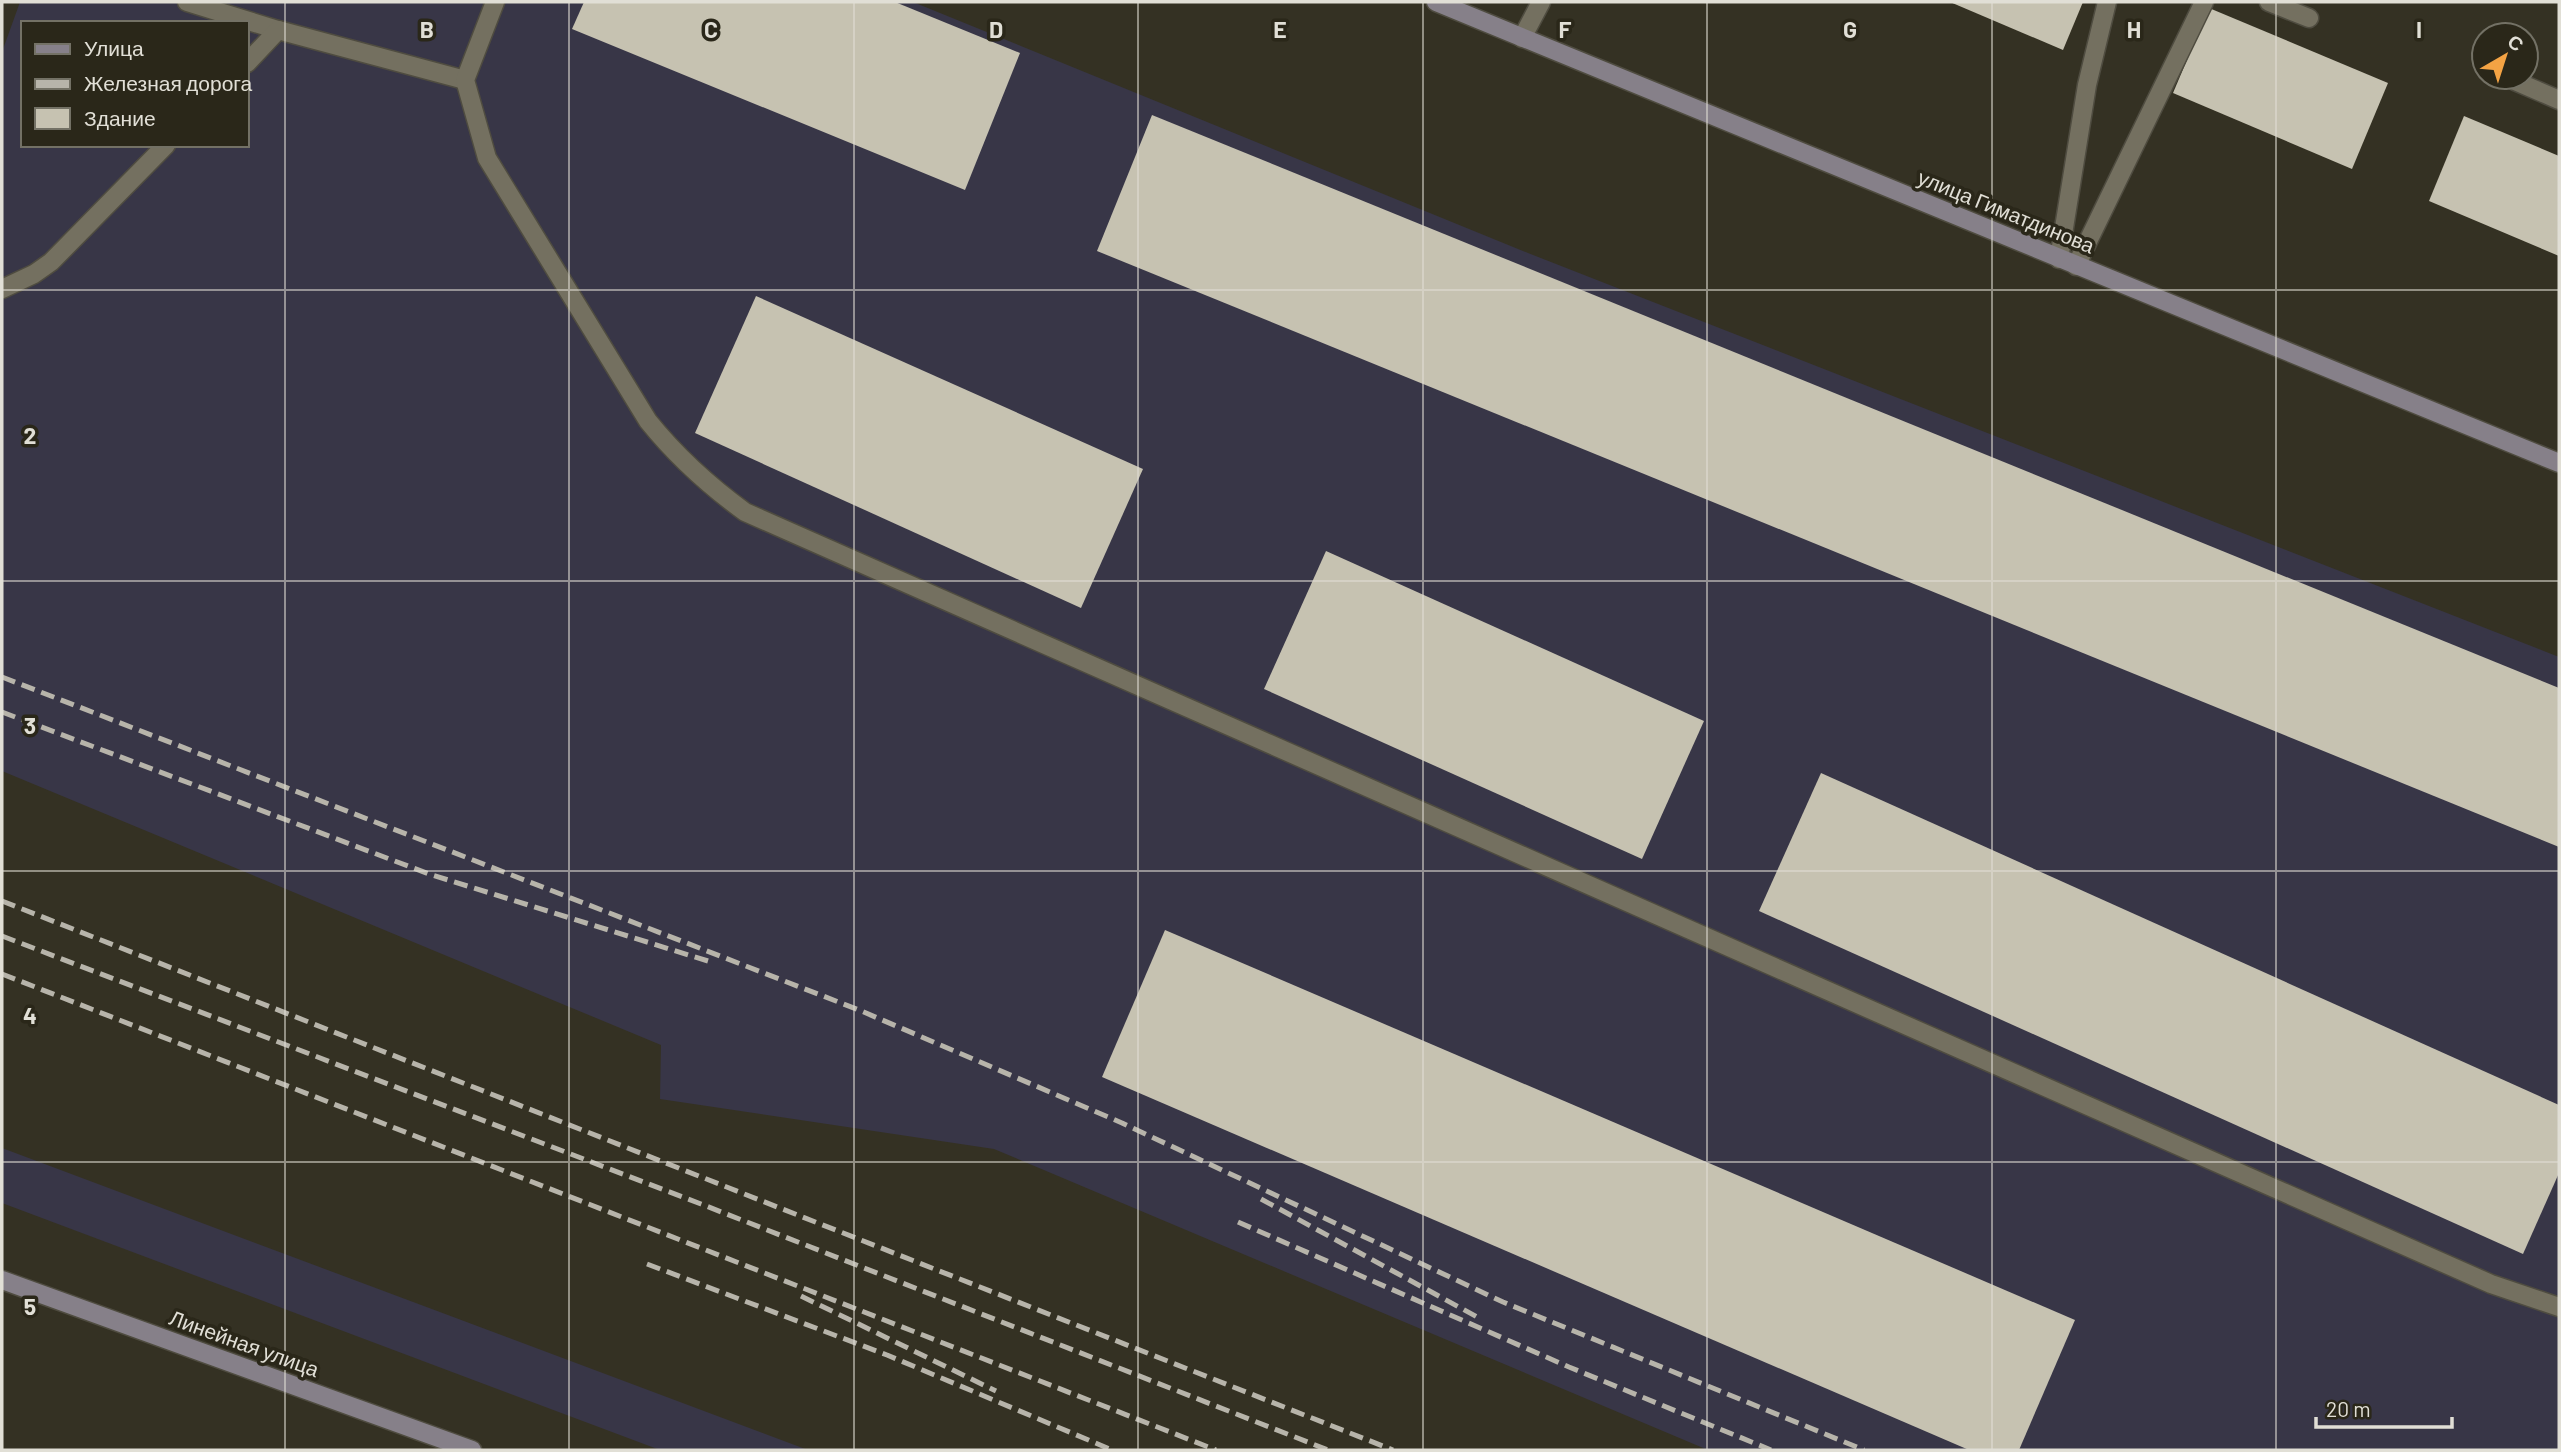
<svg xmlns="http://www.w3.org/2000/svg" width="2561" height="1452" font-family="Barlow,sans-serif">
<rect width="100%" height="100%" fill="#343123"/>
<g fill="#383647" fill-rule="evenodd">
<path d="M20,2h893l615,251 1031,404v793h-851l-714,-301 -334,-50 1,-54 -659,-274v-719zM23,23h224v122h-224z"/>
<polygon points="2,1148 808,1450 660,1450 2,1203"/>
</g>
<g fill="#c6c2b1">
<polygon points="584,2 895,2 1020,53 965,190 572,29"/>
<polygon points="1950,2 2083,2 2063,50"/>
<polygon points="2209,8 2388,83 2352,169 2173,93"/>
<polygon points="1152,115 2559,688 2559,847 1097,251"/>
<polygon points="2464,116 2559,156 2559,256 2429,201"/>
<polygon points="756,296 1143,469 1081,608 695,433"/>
<polygon points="1326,551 1704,721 1642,859 1264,689"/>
<polygon points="1821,773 2559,1105 2559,1173 2523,1254 1759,911"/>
<polygon points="1165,930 2075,1320 2019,1450 1969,1450 1102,1077"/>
</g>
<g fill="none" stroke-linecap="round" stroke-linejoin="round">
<defs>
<g id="lane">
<polyline points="187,2 278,30 465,80"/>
<path d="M495,2l-30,78 22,78 161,263c29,36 60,64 97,91l1746,772 68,23"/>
<polyline points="2269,2 2309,18"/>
<polyline points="247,63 278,30"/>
<polyline points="2515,81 2559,100"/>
<polyline points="2059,259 2087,85 2107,2"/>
<polyline points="2076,266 2204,2"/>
<polyline points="2,289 34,274 51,262 166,145"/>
</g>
<polyline id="street" points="1522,38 1541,2"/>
<g id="secondary">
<polyline points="1436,2 2559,463"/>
<polyline points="2,1280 472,1450"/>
</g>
</defs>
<use href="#lane" stroke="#4f4c40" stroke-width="21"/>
<use href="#street" stroke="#4f4c40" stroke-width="21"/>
<use href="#secondary" stroke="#4f4c40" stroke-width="21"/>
<use href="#lane" stroke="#747060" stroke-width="18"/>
<use href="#street" stroke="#747060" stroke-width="18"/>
<use href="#secondary" stroke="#868089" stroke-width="18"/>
<g stroke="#b7b4aa" stroke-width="5" stroke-dasharray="14 7" stroke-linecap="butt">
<polyline points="2,677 859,1010 1122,1123 1503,1302 1864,1450"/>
<polyline points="2,712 429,874 708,961"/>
<polyline points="2,901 1393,1450"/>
<polyline points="2,936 701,1204 1328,1450"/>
<polyline points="2,974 1216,1450"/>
<polyline points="1261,1199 1479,1318"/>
<polyline points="1238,1222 1569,1367 1771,1450"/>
<polyline points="647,1264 887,1355 1112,1450"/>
<polyline points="801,1296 996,1391"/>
</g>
</g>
<path fill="none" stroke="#e1dfd6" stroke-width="2" stroke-opacity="0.55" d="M285,2v1448M569,2v1448M854,2v1448M1138,2v1448M1423,2v1448M1707,2v1448M1992,2v1448M2276,2v1448M2,290h2557M2,581h2557M2,871h2557M2,1162h2557"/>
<g text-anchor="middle" stroke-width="7" stroke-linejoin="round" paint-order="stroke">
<g font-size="21" fill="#e1dfd6" stroke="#2a2719">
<text transform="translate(2006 212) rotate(22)" y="7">улица Гиматдинова</text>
<text transform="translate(244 1344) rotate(20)" y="7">Линейная улица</text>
</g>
</g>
<g font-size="23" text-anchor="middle" font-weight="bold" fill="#e1dfd6" stroke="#2a2719" stroke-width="7" stroke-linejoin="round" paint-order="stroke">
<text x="427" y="38">B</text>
<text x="711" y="38">C</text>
<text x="996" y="38">D</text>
<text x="1280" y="38">E</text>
<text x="1565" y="38">F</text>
<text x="1850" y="38">G</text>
<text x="2134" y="38">H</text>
<text x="2419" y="38">I</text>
<text x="30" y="444">2</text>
<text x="30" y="734">3</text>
<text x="30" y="1024">4</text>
<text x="30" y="1315">5</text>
</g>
<rect width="2561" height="1452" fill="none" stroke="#e1dfd6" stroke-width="7"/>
<rect x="21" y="21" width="228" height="126" fill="#2a2719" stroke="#737165" stroke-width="2"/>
<rect x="35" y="44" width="35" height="10" fill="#868089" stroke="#737165" stroke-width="2"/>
<text x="84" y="56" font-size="21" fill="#e1dfd6">Улица</text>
<rect x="35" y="79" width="35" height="10" fill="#b7b4aa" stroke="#737165" stroke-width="2"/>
<text x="84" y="91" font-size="21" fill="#e1dfd6">Железная дорога</text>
<rect x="35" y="108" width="35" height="21" fill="#c6c2b1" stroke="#737165" stroke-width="2"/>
<text x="84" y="126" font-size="21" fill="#e1dfd6">Здание</text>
<g transform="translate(2505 56) rotate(39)"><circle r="33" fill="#2a2719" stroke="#737165" stroke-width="2"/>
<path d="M0-5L12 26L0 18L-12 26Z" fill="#f4a344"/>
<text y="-10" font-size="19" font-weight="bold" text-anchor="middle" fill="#e1dfd6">С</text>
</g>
<path d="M2316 1417v10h136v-10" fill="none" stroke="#e1dfd6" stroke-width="3.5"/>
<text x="2326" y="1417" font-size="21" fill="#e1dfd6" stroke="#2a2719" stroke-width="5" paint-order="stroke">20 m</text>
</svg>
